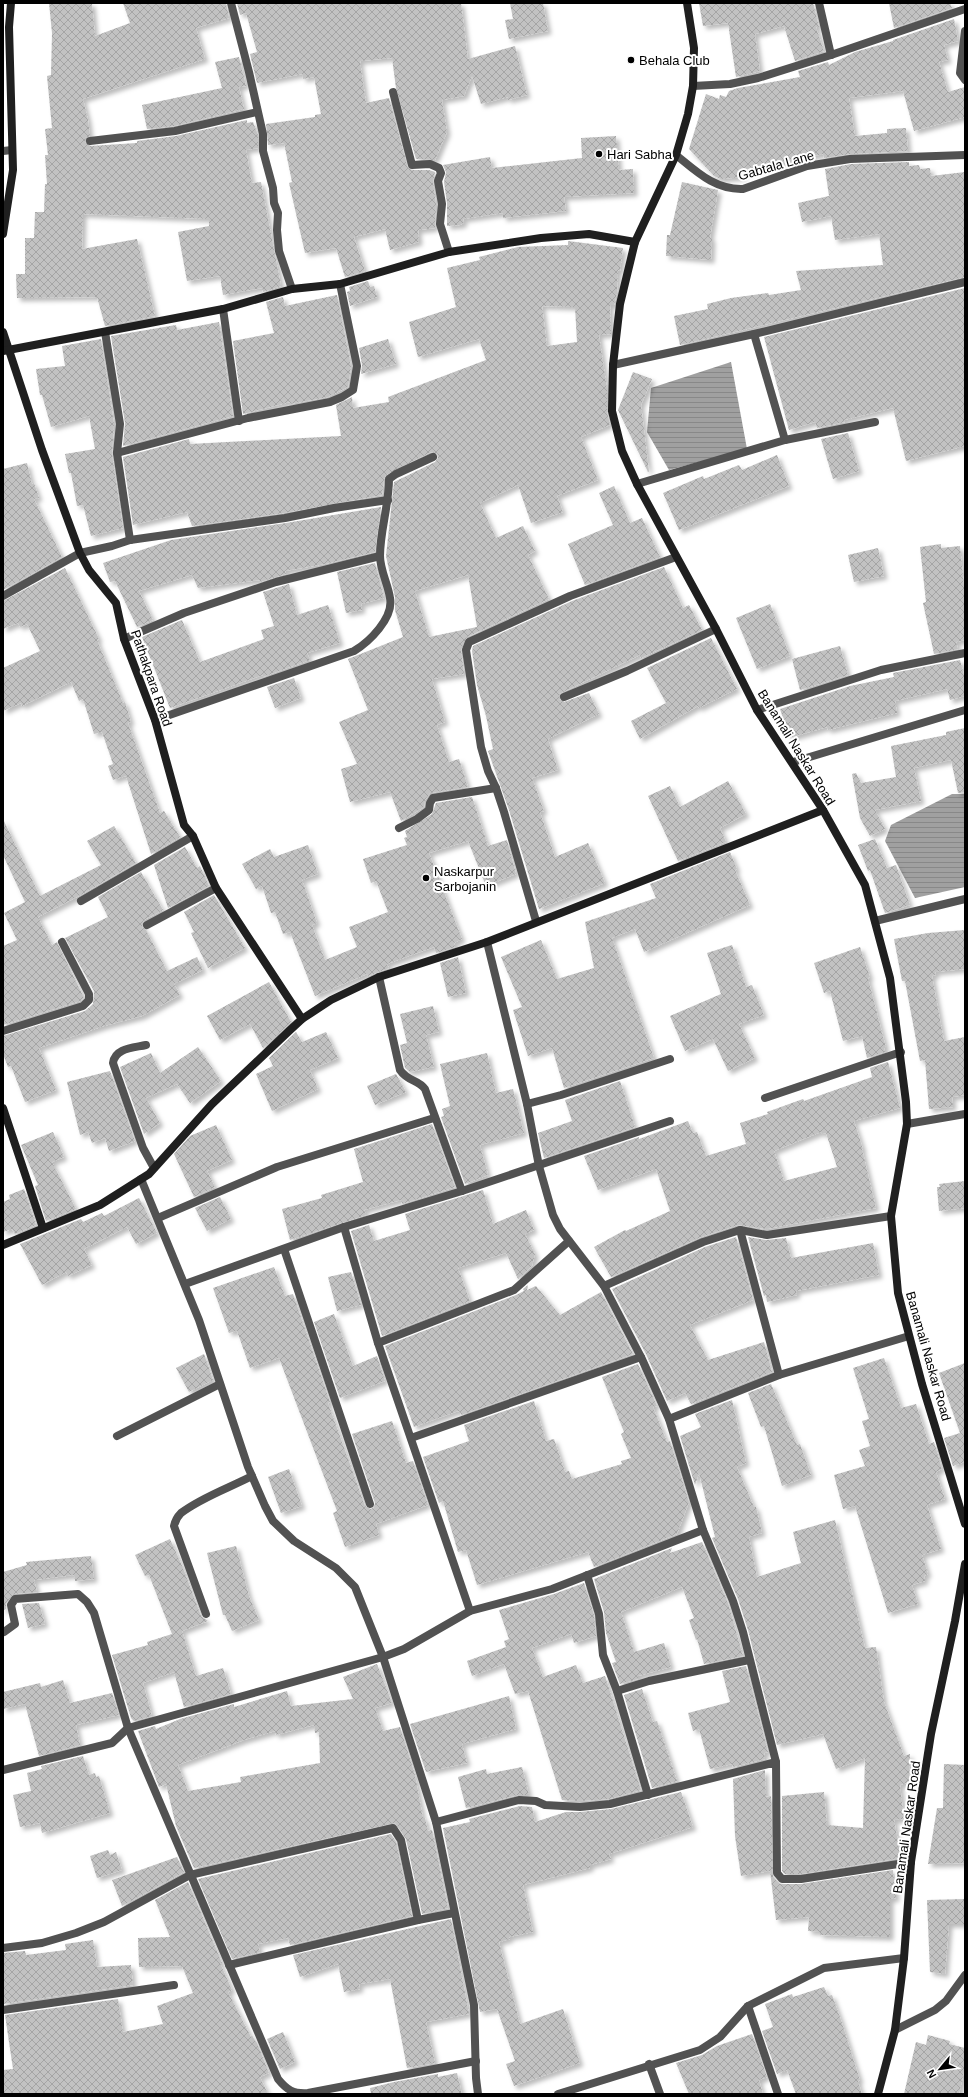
<svg xmlns="http://www.w3.org/2000/svg" width="968" height="2097" font-family="Helvetica,sans-serif">
<defs>
<pattern id="water-rules" width="6" height="5" patternUnits="userSpaceOnUse"><rect width="6" height="5" fill="#a0a0a0"/><path d="M0 2.5h6" fill="none" stroke="#888"/></pattern>
<pattern id="building-cross-hatch" width="8" height="8" patternUnits="userSpaceOnUse"><rect width="8" height="8" fill="#c2c2c2"/><path d="M0 0l8 8M0 8l8-8" fill="none" stroke="#a5a5a5"/></pattern>
<filter id="shadow"><feDropShadow dx="3.5" dy="3.5" stdDeviation="2" flood-color="#0004"/></filter>
</defs>
<rect width="100%" height="100%" fill="#fff"/>
<g fill="url(#water-rules)">
<polygon points="731,362 747,449 669,470 647,432 651,388"/>
<polygon points="952,794 965,794 965,887 915,898 885,841 891,825"/>
</g>
<g fill="url(#building-cross-hatch)" fill-rule="evenodd" filter="url(#shadow)">
<polygon points="49,3 92,3 95,36 130,23 123,3 226,3 229,18 196,28 205,59 83,99 88,120 90,136 85,138 85,142 90,146 137,143 137,141 176,136 247,120 247,123 253,122 258,135 258,148 246,150 252,183 261,182 281,286 263,292 262,288 223,295 220,276 187,281 178,232 209,226 209,219 83,214 82,249 137,239 155,316 105,326 97,297 17,298 16,274 25,274 25,238 34,238 35,212 44,212 45,184 47,184 45,155 48,155 45,129 52,128 47,76 51,75 52,33"/>
<polygon points="237,3 461,3 468,59 515,46 527,95 508,100 508,97 481,104 472,76 464,96 442,100 447,132 435,160 416,159 396,88 392,58 360,61 366,103 389,98 408,168 412,170 429,170 435,172 433,182 436,204 435,228 418,230 419,242 390,250 385,229 354,237 365,271 345,277 336,248 305,253 289,183 292,182 284,143 268,145 266,124 315,117 315,115 321,114 314,77 303,79 302,74 257,83 250,54 257,52 246,13 240,15"/>
<polygon points="510,3 543,3 548,31 509,39 505,20 513,19"/>
<polygon points="699,3 813,3 819,27 816,27 824,51 795,61 784,26 755,34 760,71 736,77 728,23 703,26"/>
<polygon points="889,3 950,3 952,8 894,28"/>
<polygon points="954,19 958,41 944,45 948,60 939,62 948,92 965,87 965,117 914,131 903,91 849,98 855,136 887,133 887,129 906,128 908,151 850,154 824,158 823,154 743,172 743,177 721,179 714,176 689,149 706,94 719,99 720,95 726,97 729,91 738,88 800,77 798,71 828,62 829,65 855,52 893,41 893,40"/>
<polygon points="239,57 246,86 239,87 244,109 174,126 147,129 142,105 222,88 215,62"/>
<polygon points="616,136 619,170 633,169 634,193 564,197 566,211 503,218 503,213 463,219 464,223 460,225 447,226 447,203 444,182 446,172 443,165 490,157 492,168 582,158 581,138"/>
<polygon points="909,162 909,166 919,165 920,169 930,168 931,176 965,172 965,277 680,345 674,316 708,309 707,304 731,298 768,293 769,295 801,290 796,271 883,265 879,234 835,240 831,216 802,222 798,203 829,196 825,169 851,164"/>
<polygon points="682,182 718,190 710,238 712,238 711,260 666,256 667,235 670,235"/>
<path d="M568,241l55,7 -3,23 -2,-1 -1,23 -3,12h-4l1,29 -12,1 8,54v23l3,13 -29,12 17,43 -41,16 6,16 -32,11 -13,-38 -38,18 16,35 27,-12 12,25 -7,4 21,44 -82,38 -6,13 3,24 -32,5 13,43 -8,3 12,37 10,-3 9,28 -38,6 -5,7 -1,7 -23,14 -11,-29 -40,10 -9,-33 16,-5 -18,-42 29,-12 -20,-51 55,-22 -8,-27v-13l-9,-41 8,-74 41,-20 3,-4v-4l-7,-2 -45,23 -2,4 -2,16 -98,18 -92,13 -5,-14 -54,13 -10,-68 66,-18 1,5 151,-8 -5,-31 16,-8 1,11 36,-6 -1,-5 98,-37 -7,-21 -61,18 -9,-35 47,-15 -9,-39 33,-8 -1,-3 39,-10 50,-2zM542,306l33,1 2,35 -30,4zM468,575l9,52 -48,10 -14,-46z"/>
<polygon points="368,281 370,287 374,286 377,297 350,306 347,292 350,291 349,287"/>
<polygon points="965,288 965,446 906,461 893,408 844,420 845,422 817,428 815,422 789,430 764,337"/>
<polygon points="337,295 351,366 348,387 328,397 290,404 290,402 243,414 233,341 274,333 266,302 283,297 285,306"/>
<polygon points="219,322 233,416 123,446 125,423 111,336 176,325 177,330"/>
<polygon points="101,339 114,424 112,454 123,528 91,536 83,505 77,506 71,473 69,473 65,454 95,449 89,416 51,427 42,395 40,395 36,369 65,366 62,346"/>
<polygon points="388,339 396,364 361,374 362,365 359,348"/>
<polygon points="633,372 652,379 641,405 649,471 648,472 618,410"/>
<polygon points="848,433 859,471 833,479 821,439"/>
<polygon points="777,455 789,486 679,530 663,493 703,476 704,479 739,465 742,470"/>
<polygon points="27,463 32,484 34,483 39,498 34,499 62,557 3,590 3,469"/>
<polygon points="614,486 630,523 642,518 660,557 585,585 568,544 613,525 599,493"/>
<polygon points="381,507 375,552 325,564 285,571 286,574 260,582 260,580 198,588 192,575 139,591 153,620 137,627 115,581 110,582 103,563 171,540 286,523"/>
<polygon points="941,544 941,548 960,546 965,596 965,640 956,642 958,649 934,654 923,603 926,602 920,547"/>
<polygon points="878,548 884,576 854,582 848,555"/>
<polygon points="375,563 384,598 361,604 362,610 346,613 337,572"/>
<polygon points="664,567 683,608 689,605 702,630 641,658 640,655 559,694 559,699 564,702 589,693 599,714 548,739 558,770 532,778 544,811 540,812 555,857 588,843 605,883 539,909 509,810 488,751 493,749 486,716 477,685 472,651 473,646 572,601"/>
<polygon points="65,568 99,639 97,640 123,703 125,702 131,722 128,723 160,813 164,811 180,837 151,854 126,776 113,780 108,766 113,764 102,732 94,734 83,699 79,701 71,682 22,706 21,703 3,711 3,668 40,651 27,624 20,627 18,623 3,629 3,601"/>
<polygon points="289,584 297,615 328,605 340,643 307,653 310,660 290,667 263,677 263,675 170,708 142,637 182,620 200,662 264,639 261,630 274,626 263,592"/>
<polygon points="770,604 790,656 757,669 736,618"/>
<polygon points="711,638 737,689 699,708 698,706 640,739 631,721 666,703 647,668"/>
<polygon points="840,646 848,675 800,690 792,659"/>
<polygon points="960,660 965,679 965,696 950,700 947,689 895,701 897,713 828,730 827,727 789,738 780,709 850,686 894,677 893,673"/>
<polygon points="294,678 301,698 275,708 267,687"/>
<polygon points="965,728 965,792 958,793 951,760 914,768 921,801 875,810 885,829 870,836 860,818 852,774 856,773 861,783 896,777 891,746 946,735 946,732"/>
<polygon points="728,781 746,814 720,828 726,842 678,861 648,796 670,786 680,807"/>
<polygon points="472,797 488,846 507,840 516,874 486,886 468,841 429,853 462,939 454,943 455,947 436,953 434,947 387,964 389,968 368,976 367,974 315,996 290,932 283,934 275,912 271,913 262,886 256,889 242,864 270,849 274,857 308,845 318,874 302,880 317,923 312,925 325,960 357,947 349,927 388,912 376,881 371,883 363,859 407,845 404,838 407,837 405,831 432,814 436,803"/>
<polygon points="3,819 40,896 101,865 87,841 114,826 136,863 77,897 38,917 52,945 57,942 84,998 80,1001 3,1025 3,946 17,940 4,913 25,902 3,855"/>
<polygon points="875,839 887,868 896,865 910,905 885,913 870,870 868,871 858,845"/>
<polygon points="185,847 197,868 200,866 209,886 168,908 154,865"/>
<polygon points="730,852 737,869 735,870 750,905 644,952 635,929 612,938 654,1058 564,1088 552,1048 528,1056 513,1010 522,1007 501,957 541,940 557,979 594,968 585,922 656,898 650,884"/>
<polygon points="141,872 163,910 144,920 142,927 146,930 167,971 197,957 203,970 174,984 180,995 142,1016 104,1026 39,1048 56,1090 25,1102 11,1066 8,1067 3,1054 3,1036 85,1011 93,1004 94,991 65,938 108,917 98,897"/>
<polygon points="214,895 245,948 208,968 191,933 194,932 184,912"/>
<polygon points="965,930 965,969 935,972 936,975 932,976 944,1041 965,1037 965,1095 952,1097 953,1107 929,1109 925,1060 920,1061 905,981 902,981 894,939 928,933"/>
<polygon points="732,945 746,987 752,985 764,1015 739,1024 755,1058 728,1071 713,1039 685,1051 670,1016 721,994 707,953"/>
<polygon points="860,947 870,977 868,978 886,1048 884,1048 885,1052 867,1058 862,1036 843,1041 830,991 824,993 814,963"/>
<polygon points="458,957 466,993 448,997 440,963"/>
<polygon points="269,982 291,1022 263,1048 250,1024 220,1040 207,1016"/>
<polygon points="433,1006 439,1032 426,1035 434,1067 410,1072 405,1068 400,1045 407,1043 400,1014"/>
<polygon points="296,1032 302,1042 326,1032 338,1058 310,1070 318,1089 272,1111 256,1074 273,1066 269,1058"/>
<polygon points="198,1047 221,1081 190,1103 177,1084 146,1098 160,1123 144,1134 120,1067 151,1053 160,1073"/>
<polygon points="487,1053 496,1093 513,1089 524,1133 480,1145 488,1175 465,1184 441,1117 444,1116 442,1109 450,1106 440,1064"/>
<path d="M888,1062l12,46 -46,13 9,28h-1l14,59 -109,21 -29,-4 -37,12 -90,40 -17,-30 31,-17 1,1 44,-20 -14,-42 -58,21 -14,-34 55,-19v2l49,-18 5,12 4,-1 9,24 40,-12 -6,-21 28,-9 -1,-2 36,-13 1,2 68,-24 -2,-9zM821,1132l1,2 4,-1 11,34 -53,14 -10,-30z"/>
<polygon points="110,1071 135,1141 109,1151 105,1138 92,1143 88,1132 80,1135 67,1082"/>
<polygon points="396,1074 406,1092 375,1105 367,1086"/>
<polygon points="620,1081 635,1127 544,1158 538,1133 572,1121 565,1100"/>
<polygon points="432,1124 455,1187 402,1204 401,1200 364,1210 366,1215 290,1240 282,1209 322,1198 321,1195 363,1182 354,1149"/>
<polygon points="216,1125 232,1160 207,1171 215,1187 194,1197 174,1154 190,1136"/>
<polygon points="53,1132 64,1157 52,1162 76,1209 46,1221 35,1186 38,1185 21,1145"/>
<polygon points="965,1181 965,1208 939,1211 937,1187 940,1187 939,1184"/>
<polygon points="24,1189 36,1225 15,1234 12,1229 3,1232 3,1202 10,1199 9,1195"/>
<polygon points="483,1190 493,1224 526,1210 534,1230 525,1234 535,1254 532,1266 518,1279 506,1253 458,1268 470,1301 382,1336 351,1231 369,1225 374,1241 410,1230 405,1214"/>
<polygon points="220,1197 231,1219 207,1231 195,1208"/>
<polygon points="139,1198 157,1233 136,1244 127,1227 84,1249 92,1265 68,1276 66,1272 42,1285 20,1244 81,1219 83,1222 102,1213 104,1216"/>
<polygon points="736,1237 753,1300 690,1325 708,1360 764,1342 772,1372 691,1404 685,1393 667,1401 646,1354 612,1289 705,1247"/>
<polygon points="748,1237 766,1240 786,1238 791,1258 873,1243 879,1275 796,1291 797,1295 767,1302 766,1295 764,1296"/>
<polygon points="274,1267 285,1296 293,1294 330,1402 328,1403 365,1506 371,1509 374,1507 375,1503 352,1434 392,1421 406,1463 413,1461 428,1505 376,1524 379,1535 345,1547 333,1513 337,1511 279,1358 250,1368 237,1331 229,1333 213,1288"/>
<polygon points="351,1272 361,1305 337,1311 328,1277"/>
<polygon points="528,1285 527,1290 536,1286 560,1315 601,1292 633,1354 461,1415 460,1412 458,1411 414,1427 385,1346 516,1295 524,1291 523,1289"/>
<polygon points="334,1314 353,1366 377,1356 385,1381 340,1398 314,1322"/>
<polygon points="204,1354 213,1380 189,1392 176,1368"/>
<polygon points="884,1358 901,1408 916,1404 929,1444 934,1442 942,1469 936,1472 945,1499 927,1505 941,1549 922,1555 928,1574 924,1576 925,1581 912,1585 918,1604 888,1613 855,1506 843,1509 834,1475 865,1466 859,1450 870,1446 862,1421 869,1419 853,1368"/>
<polygon points="965,1363 965,1462 953,1466 944,1438 960,1433 939,1373"/>
<polygon points="638,1364 657,1406 653,1407 667,1442 670,1441 689,1502 677,1534 594,1567 588,1552 477,1585 466,1550 458,1552 443,1501 439,1503 423,1457 469,1441 464,1425 534,1401 546,1441 554,1439 565,1472 569,1471 572,1479 622,1464 621,1461 631,1458 621,1434 624,1432 602,1377"/>
<polygon points="771,1384 797,1445 800,1444 811,1475 782,1486 764,1426 761,1427 748,1393"/>
<polygon points="732,1400 746,1463 737,1467 754,1507 756,1507 762,1533 749,1537 757,1577 801,1563 793,1532 835,1520 865,1648 876,1647 884,1702 904,1756 910,1754 909,1782 900,1785 904,1819 894,1820 901,1858 801,1874 785,1874 782,1871 782,1796 824,1792 827,1825 863,1828 865,1758 836,1769 823,1734 777,1745 748,1630 738,1599 712,1538 715,1537 699,1473 695,1485 680,1436 701,1427 695,1414"/>
<polygon points="289,1469 302,1506 281,1513 268,1477"/>
<polygon points="170,1539 183,1568 201,1616 208,1621 182,1631 196,1676 223,1668 231,1694 184,1707 174,1672 143,1683 152,1716 134,1721 131,1718 112,1655 148,1645 147,1642 172,1634 149,1575 145,1576 135,1555"/>
<polygon points="702,1542 728,1603 743,1656 704,1664 697,1639 696,1640 689,1620 694,1618 682,1587 621,1612 634,1652 664,1643 671,1667 638,1676 638,1679 620,1684 612,1663 616,1662 606,1633 604,1612 594,1579 672,1548 670,1553"/>
<polygon points="236,1546 249,1596 259,1620 232,1631 225,1615 223,1615 207,1553"/>
<polygon points="91,1556 94,1579 75,1581 74,1575 34,1580 37,1592 13,1594 6,1604 6,1609 3,1611 3,1572 27,1565 26,1562"/>
<polygon points="584,1583 594,1615 596,1636 574,1643 571,1634 532,1648 543,1677 576,1665 583,1683 605,1676 641,1790 609,1799 580,1801 562,1800 528,1691 515,1694 504,1664 472,1676 467,1661 506,1647 504,1641 509,1639 499,1610 554,1594"/>
<polygon points="39,1603 45,1624 28,1628 22,1604"/>
<path d="M377,1664l15,39 -17,5 8,23 17,-4 15,48 8,43h2l3,13 4,-1 16,78 -26,6 -16,-75 -11,-16 -201,45 -18,-42 -10,-42 -7,3 -21,-56 17,-5 1,3 24,-10 54,-15v3l53,-16 4,15 62,-7 -10,-22zM314,1725l1,8 4,-1 1,31 -80,14 1,5 -53,9 -10,-26 66,-25 31,-9 1,4z"/>
<polygon points="746,1666 768,1752 764,1753 765,1759 733,1767 732,1764 710,1769 699,1729 693,1731 688,1713 730,1702 722,1671"/>
<polygon points="63,1680 70,1703 112,1693 119,1715 76,1725 80,1745 39,1756 25,1704 3,1709 3,1692 40,1683 41,1687"/>
<polygon points="642,1689 653,1722 657,1721 677,1781 652,1788 624,1695"/>
<polygon points="509,1696 516,1729 462,1744 467,1763 426,1772 410,1724"/>
<polygon points="83,1756 89,1775 95,1773 96,1777 99,1776 110,1813 42,1833 40,1823 20,1827 13,1795 31,1791 27,1773 42,1769 41,1766"/>
<polygon points="944,1764 965,1765 965,1863 928,1864 937,1808 943,1808"/>
<polygon points="522,1767 529,1795 518,1795 466,1808 458,1777 486,1769 487,1774"/>
<polygon points="765,1770 766,1797 771,1796 773,1877 780,1884 801,1884 893,1870 896,1898 890,1899 890,1937 820,1935 820,1932 808,1931 809,1917 776,1920 770,1871 741,1876 735,1836 733,1779"/>
<polygon points="681,1792 693,1827 609,1854 611,1859 590,1865 590,1868 523,1885 533,1932 509,1937 510,1939 499,1942 520,2024 563,2009 580,2063 514,2086 506,2064 515,2061 497,2009 480,2012 443,1828 470,1822 469,1819 520,1806 532,1807 535,1822 566,1812 580,1812 611,1809"/>
<polygon points="391,1834 396,1842 412,1916 290,1945 288,1938 258,1944 260,1952 232,1959 198,1879"/>
<polygon points="108,1850 110,1855 116,1852 122,1870 97,1878 90,1856"/>
<polygon points="177,1857 184,1872 122,1906 112,1880"/>
<polygon points="188,1882 222,1963 220,1963 232,1990 228,1992 251,2037 252,2036 257,2043 269,2073 260,2077 268,2094 3,2094 3,2070 13,2069 5,2015 118,1999 123,2032 163,2024 157,2006 193,1993 182,1966 139,1967 138,1938 170,1937 155,1900"/>
<polygon points="965,1899 965,1924 949,1924 945,1974 930,1972 927,1900"/>
<polygon points="451,1919 469,2014 426,2022 435,2063 407,2068 390,1979 359,1984 360,1989 344,1992 338,1964 300,1977 293,1955"/>
<polygon points="93,1940 97,1967 131,1965 133,1985 3,2004 3,1953 25,1951 26,1955 66,1950 65,1944"/>
<polygon points="824,1987 828,1996 832,1995 841,2020 860,2080 858,2081 862,2094 796,2094 787,2070 777,2074 762,2031 773,2027 765,2004 792,1994 793,1997"/>
<polygon points="283,2032 295,2062 280,2069 267,2039"/>
<polygon points="752,2034 767,2077 759,2080 763,2094 689,2094 676,2063 702,2055 717,2046"/>
<polygon points="928,2035 950,2041 949,2044 965,2048 965,2067 959,2094 904,2094 916,2042 926,2045"/>
<polygon points="457,2073 462,2094 371,2094 370,2088 394,2082 438,2074 438,2077"/>
</g>
<g fill="none" stroke-linecap="round" stroke-linejoin="round">
<g stroke="#525252" stroke-width="8">
<polyline points="231,3 249,72 263,134 263,151 273,188 274,203 278,213 277,230 279,251 292,289"/>
<polyline points="819,3 831,55"/>
<polyline points="965,31 960,73 965,80"/>
<polyline points="693,86 730,84 758,78 831,55 965,9"/>
<polyline points="393,92 412,165 430,164 439,168 441,173 438,181 442,204 440,224 449,252"/>
<polyline points="90,141 175,131 257,112"/>
<polyline points="3,151 12,150"/>
<path d="M676,155c21,17 39,35 67,34l64,-23 43,-7 115,-4"/>
<polyline points="223,309 239,421"/>
<polyline points="105,332 120,424 117,453 130,540"/>
<polyline points="754,334 785,440"/>
<polyline points="613,365 754,334 965,282"/>
<polyline points="117,453 248,418 330,402 342,397 353,390 357,366 340,284"/>
<polyline points="637,484 785,440 875,422"/>
<polyline points="3,596 80,553 112,546 130,540 285,518 334,508 388,500"/>
<polyline points="124,639 184,613 276,582 380,556"/>
<polyline points="564,697 627,671 716,629"/>
<polyline points="757,710 881,670 965,653"/>
<path d="M155,720l199,-69c15,-9 40,-33 36,-53 -2,-14 -10,-28 -10,-42 0,-25 9,-51 9,-77l7,-5 37,-17"/>
<polyline points="793,762 965,710"/>
<polyline points="399,828 417,819 429,810 430,803 433,798 496,788"/>
<polyline points="81,901 193,836"/>
<polyline points="536,921 504,812 496,788 488,771 481,747 466,650 469,642 570,596 676,557"/>
<polyline points="875,921 965,899"/>
<polyline points="147,925 216,888"/>
<path d="M379,977l21,93c8,12 18,9 25,19l37,102"/>
<polyline points="3,1031 83,1006 89,1000 89,994 62,942"/>
<path d="M146,1045c-13,3 -31,3 -33,18l30,85 11,20"/>
<polyline points="765,1098 901,1052"/>
<polyline points="527,1104 561,1095 670,1059"/>
<polyline points="907,1124 965,1114"/>
<polyline points="141,1179 199,1320 248,1467 265,1506 273,1521 294,1541 336,1568 355,1587 383,1657 436,1822 474,2005 476,2078 478,2094"/>
<polyline points="158,1218 277,1167 434,1118"/>
<polyline points="344,1227 378,1343 470,1611"/>
<polyline points="740,1230 779,1375"/>
<polyline points="284,1249 370,1504"/>
<polyline points="185,1284 344,1227 462,1191 670,1121"/>
<polyline points="604,1286 703,1242 740,1230 767,1235 891,1216"/>
<polyline points="378,1343 514,1290 569,1241"/>
<polyline points="669,1419 779,1375 909,1336"/>
<polyline points="117,1436 220,1384"/>
<polyline points="411,1438 641,1357"/>
<polyline points="703,1530 733,1601 743,1632 776,1762"/>
<polyline points="587,1575 599,1614 603,1655 617,1691 648,1795"/>
<path d="M206,1614l-32,-88c1,-5 3,-9 7,-13 21,-16 48,-25 71,-37"/>
<path d="M4,1632l11,-8 -4,-19 4,-6 63,-5 9,8 7,11 34,115 150,351c9,11 15,15 30,14l168,-32"/>
<polyline points="617,1691 649,1681 749,1660"/>
<polyline points="3,1770 112,1743 128,1728 383,1657 404,1649 470,1611 552,1589 703,1530 669,1419 641,1357 604,1286 560,1229 553,1215 539,1166 527,1104 487,942"/>
<polyline points="436,1822 519,1800 536,1801 545,1805 580,1807 610,1804 776,1762 777,1873 782,1879 801,1879 911,1862"/>
<polyline points="3,1948 42,1943 76,1933 104,1922 190,1875 393,1828 401,1840 418,1920"/>
<polyline points="229,1965 418,1920 454,1913"/>
<polyline points="748,2006 778,2094"/>
<polyline points="3,2010 174,1985"/>
<polyline points="895,2030 935,2010 946,2001 965,1975"/>
<polyline points="649,2064 660,2094"/>
<polyline points="558,2094 700,2050 720,2037 748,2006 824,1968 904,1958"/>
</g>
<g stroke="#1f1f1f" stroke-width="8">
<polyline points="687,3 694,48 693,86 688,114 676,155 635,242 620,304 613,365 612,411 622,451 637,484 716,629 757,710 823,810 865,885 890,978 906,1102 907,1124 891,1216 898,1293 922,1384 965,1524"/>
<polyline points="3,234 13,170 9,27 11,3"/>
<polyline points="3,332 42,450 80,553 89,570 116,603 124,639 155,720 184,825 193,836 216,888 302,1019"/>
<polyline points="3,351 223,309 292,289 340,284 449,252 541,238 589,234 635,242"/>
<polyline points="3,1108 43,1228"/>
<polyline points="3,1245 100,1205 149,1174 212,1104 289,1031 302,1019 331,1000 379,977 487,942 823,810"/>
<polyline points="878,2094 895,2030 904,1958 911,1862 931,1734 955,1621 965,1564"/>
</g>
</g>
<g fill="#000" stroke="#fff" stroke-width="1.5">
<circle cx="631" cy="60" r="4"/>
<circle cx="599" cy="154" r="4"/>
<circle cx="426" cy="878" r="4"/>
</g>
<g text-anchor="middle" stroke-width="4" stroke-linejoin="round" paint-order="stroke">
<g font-size="13" fill="#000" stroke="#fff" text-anchor="start">
<text x="639" y="65">Behala Club</text>
<text x="607" y="159">Hari Sabha</text>
<text x="434" y="876">Naskarpur<tspan x="434" dy="15">Sarbojanin</tspan></text>
</g>
<g font-size="13" fill="#000" stroke="#fff">
<text transform="translate(776 165) rotate(-16)" y="5">Gabtala Lane</text>
<text transform="translate(152 678) rotate(71)" y="5">Pathakpara Road</text>
<text transform="translate(797 747) rotate(58)" y="5">Banamali Naskar Road</text>
<text transform="translate(929 1356) rotate(74)" y="5">Banamali Naskar Road</text>
<text transform="translate(906 1827) rotate(-82)" y="5">Banamali Naskar Road</text>
</g>
</g>
<rect width="968" height="2097" fill="none" stroke="#000000" stroke-width="8"/>
<g transform="translate(940 2069) rotate(241)" stroke="#ffffff" stroke-width="3" paint-order="stroke">
<path d="M0-3L7 15L0 10L-7 15Z" fill="#000000"/>
<text y="-6" font-size="11" font-weight="bold" text-anchor="middle" fill="#000000">N</text>
</g>
</svg>
